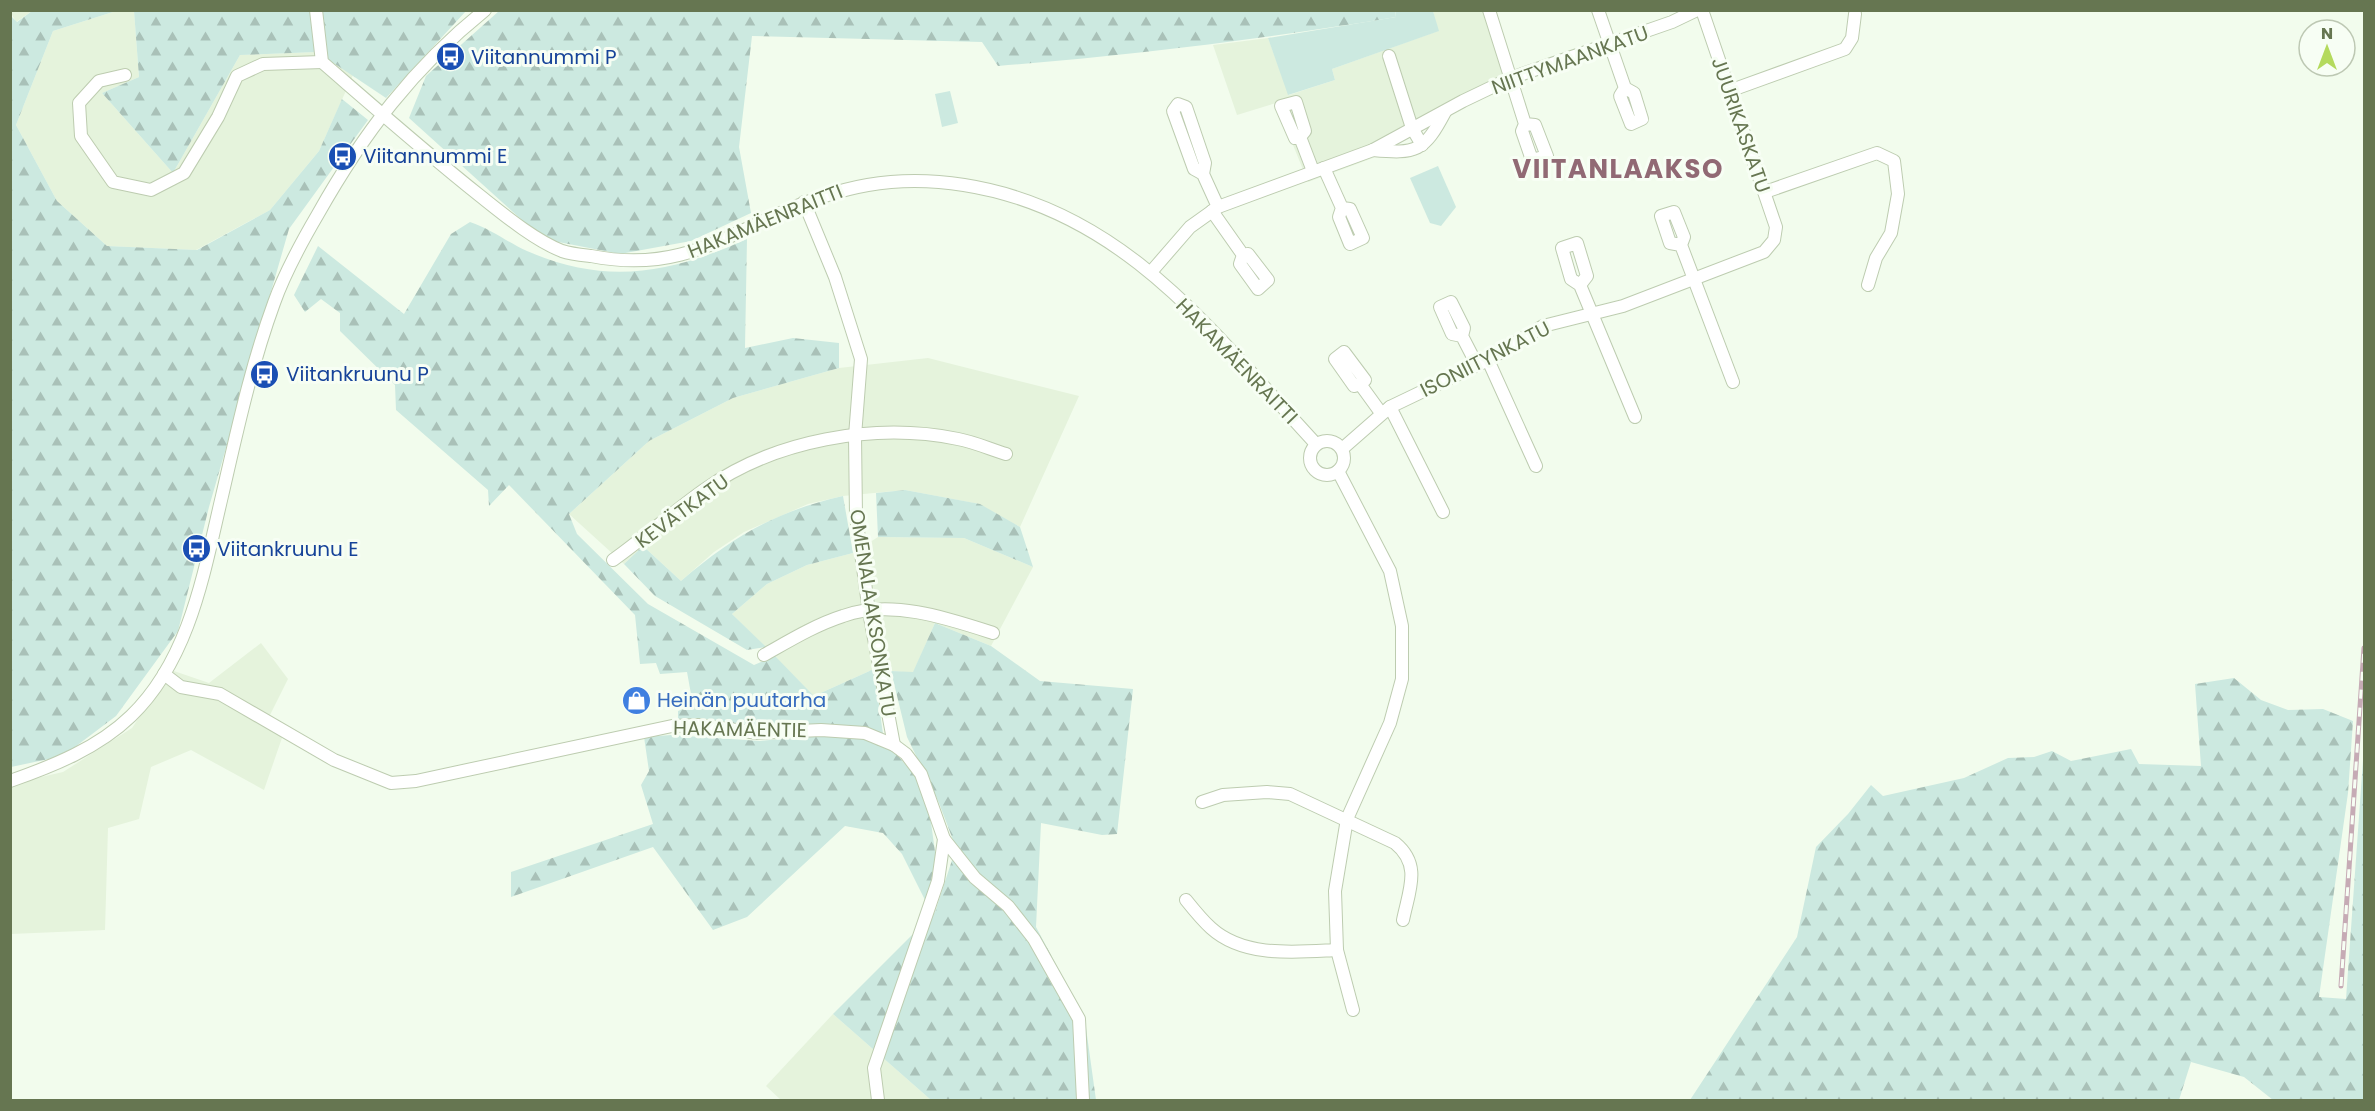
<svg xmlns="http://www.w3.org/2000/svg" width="2375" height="1111" font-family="Poppins,sans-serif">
<defs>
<pattern id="forest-firs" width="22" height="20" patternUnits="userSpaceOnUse" patternTransform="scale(1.5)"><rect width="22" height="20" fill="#cce9e0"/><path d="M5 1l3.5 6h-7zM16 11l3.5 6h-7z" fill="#a9c1b8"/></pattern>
</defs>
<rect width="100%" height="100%" fill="#f2fced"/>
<g fill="#e5f3dc">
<polygon points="10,11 32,11 16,22"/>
<polygon points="116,11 134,11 139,77 102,93 173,173 240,55 317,52 353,75 319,151 270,210 196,250 107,246 57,201 16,125 53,31"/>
<polygon points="1433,11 1495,11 1518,81 1433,122 1373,158 1308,182 1276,103 1237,115 1213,45 1268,38 1289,95 1335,80 1332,69 1438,31"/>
<polygon points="928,358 1079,396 1020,527 979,504 905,490 843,496 808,504 744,532 714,552 681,581 643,546 624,564 569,514 649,441 733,398 839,368"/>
<polygon points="878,537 964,538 1033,567 991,646 935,623 913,673 874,669 814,696 732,614 767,584 807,565 853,553"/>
<polygon points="261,643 288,679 265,725 283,735 264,790 191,750 151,767 139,819 108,828 105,930 11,934 10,784 63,772 132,728 171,670 209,683"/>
<polygon points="833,1014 931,1100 781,1100 766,1086"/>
</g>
<g fill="#cce9e0">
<polygon points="1395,10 1433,11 1439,31 1332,69 1335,80 1288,95 1268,38 1396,17"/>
<polygon points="950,91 958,123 942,127 935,94"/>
<polygon points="1438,166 1456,207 1441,226 1430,223 1410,178"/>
</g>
<g fill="url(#forest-firs)">
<polygon points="32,11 116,11 53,31 16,125 57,201 107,246 197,250 270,210 319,151 342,99 368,120 289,229 209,507 178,631 116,716 63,756 11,767 10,15 17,22"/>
<polygon points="134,11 466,11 386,98 317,52 240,55 173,173 102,93 139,77"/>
<path d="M499,11h896l1,6c-132,22 -264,38 -398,49l-16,-24 -230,-6 -13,111 12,66 -60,28 -71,13 -77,-15 -134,-121 17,-42z"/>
<path d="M470,222c21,7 37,20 57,29 80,35 144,22 220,-12l-2,109 48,-10 46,5v25l-106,30 -84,43 -80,73 8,20 71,70 106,61 21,-9 39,40 60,-27 9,65 -18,-6 -108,1 -79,-8v-10l15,-6 -6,-33 -27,2 -4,-11 -16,1 -5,-49 -126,-130 -20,21 -1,-16 -92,-80 -1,-25 -55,-54v-18l-19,-14 -16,13 -11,-17 24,-49 86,68 47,-80z"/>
<polygon points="905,490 980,504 1020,527 1033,567 964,538 878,537 876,493"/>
<path d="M843,496l10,57 -46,12 -40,19 -35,30 34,33 -19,3 -92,-54 -31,-32 19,-18 38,35c52,-45 96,-70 162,-85z"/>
<polygon points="935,623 991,646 1040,681 1133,689 1117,834 1102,835 1041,823 1036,927 1068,987 1086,1028 1096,1100 931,1100 833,1014 935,912 956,848 939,803 907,737 891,671 913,672"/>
<polygon points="2234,678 2261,700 2288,710 2323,709 2353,721 2348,793 2319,997 2346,999 2364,746 2364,1100 2273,1100 2244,1077 2191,1062 2179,1100 1690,1100 1797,937 1816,847 1848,814 1871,785 1883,796 1964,778 2008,758 2034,757 2052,751 2071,761 2131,749 2139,764 2201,766 2195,684"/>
<polygon points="671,735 760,741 823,735 866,739 894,751 915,776 930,815 936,859 926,902 902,854 883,833 845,826 747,917 713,930 653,847 511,897 511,872 653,824 641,785 649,771 644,737"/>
</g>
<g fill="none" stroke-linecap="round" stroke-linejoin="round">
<defs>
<g id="minor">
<path d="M316,10l6,52c52,45 103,90 157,133 24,19 55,45 83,56 9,3 20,4 29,5 76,15 119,-10 185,-41 64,-29 118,-41 188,-30 160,25 249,148 352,259"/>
<polyline points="1489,10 1525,124 1535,125 1547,156 1532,160 1522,131 1525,124"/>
<polyline points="1598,10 1625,88 1634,93 1642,119 1631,124 1620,96 1625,88"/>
<polyline points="1389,56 1412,128 1422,145"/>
<polyline points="125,75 99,81 79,103 81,136 113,182 151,190 184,173 218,117 237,76 263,64 322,62"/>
<polyline points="1729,91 1845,49 1852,38 1855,14"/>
<polyline points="1300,137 1295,138 1281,106 1296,102 1305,131 1300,137 1313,171"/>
<path d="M1373,150c43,4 51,2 72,-38"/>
<polyline points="1324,168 1342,208 1350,209 1363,238 1350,244 1339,217 1342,208"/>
<polyline points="1203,174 1194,169 1173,111 1178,104 1186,107 1205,163 1203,174 1218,207"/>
<polyline points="1765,192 1877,153 1894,161 1898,194 1891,233 1876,258 1868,285"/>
<polyline points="804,202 835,277 861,359 855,436 856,516 869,612 894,745"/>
<polyline points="1212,211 1243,255 1248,254 1268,280 1258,289 1240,264 1243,255"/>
<polyline points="1681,245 1670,243 1661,216 1674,212 1684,237 1681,245 1733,382"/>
<polyline points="1151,272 1190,227 1218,207 1373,150 1463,101 1511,78 1672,22 1697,10"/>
<polyline points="1580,285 1571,279 1562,248 1577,243 1587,276 1580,285 1635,417"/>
<polyline points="1462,336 1452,334 1440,307 1451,302 1464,328 1462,336 1477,365"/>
<polyline points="1488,360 1536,466"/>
<polyline points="1360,384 1354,386 1335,359 1344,352 1365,380 1360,384 1381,413"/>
<polyline points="1390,407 1443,512"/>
<circle cx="1327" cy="458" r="17"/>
<polyline points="1342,449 1390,407 1488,360 1543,326 1623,306 1764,252 1774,240 1776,227 1702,10"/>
<polyline points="1338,471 1390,571 1402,626 1402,679 1390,723 1347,819 1335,891 1337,950 1353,1010"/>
<path d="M613,560c31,-22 60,-48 91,-70 70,-50 170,-68 254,-51 16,3 32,10 48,15"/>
<path d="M764,655c25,-14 51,-30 79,-39 48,-17 104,2 150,17"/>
<polyline points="164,674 181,687 220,694 334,760 391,783 416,781 672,726 698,725 758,733 821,730 865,733 894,745 906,754 921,774 944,839 938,881 874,1068 878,1100"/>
<path d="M10,781c43,-15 88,-33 121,-65 59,-57 73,-144 91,-220 15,-65 29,-130 52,-193 11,-31 27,-60 44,-89 45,-80 95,-146 167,-204"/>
<path d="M1202,802l21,-7 44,-3 23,2 105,49c27,22 14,47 8,77"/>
<polyline points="944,839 975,878 1008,906 1034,939 1079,1019 1083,1100"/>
<path d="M1186,900c8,10 16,20 25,28 33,30 85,24 126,22"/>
</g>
</defs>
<use href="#minor" stroke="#bdccb0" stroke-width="14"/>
<use href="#minor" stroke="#fff" stroke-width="12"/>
<defs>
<polyline id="rail" points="2341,986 2364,648"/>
</defs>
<use href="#rail" stroke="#c6abb5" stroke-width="5"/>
<use href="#rail" stroke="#f7fef4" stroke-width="3" stroke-dasharray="9" stroke-linecap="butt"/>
</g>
<defs>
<symbol id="bus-disc" viewBox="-11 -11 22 22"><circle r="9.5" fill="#1a4fb4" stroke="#f7fef4"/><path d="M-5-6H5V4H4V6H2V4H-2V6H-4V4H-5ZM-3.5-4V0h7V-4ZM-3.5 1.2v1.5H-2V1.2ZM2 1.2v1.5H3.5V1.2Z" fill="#fff"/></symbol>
<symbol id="shop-disc" viewBox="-11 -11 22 22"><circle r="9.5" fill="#3f7fe0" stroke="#f7fef4"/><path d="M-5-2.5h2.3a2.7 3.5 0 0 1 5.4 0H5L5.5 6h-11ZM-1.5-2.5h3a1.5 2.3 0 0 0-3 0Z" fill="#fff"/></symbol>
</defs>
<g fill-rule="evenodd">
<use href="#bus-disc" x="434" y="40" width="33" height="33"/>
<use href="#bus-disc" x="326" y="140" width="33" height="33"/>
<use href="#bus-disc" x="248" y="358" width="33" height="33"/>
<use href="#bus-disc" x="180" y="532" width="33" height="33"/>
<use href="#shop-disc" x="620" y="684" width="33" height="33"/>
</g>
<g text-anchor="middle" stroke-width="6" stroke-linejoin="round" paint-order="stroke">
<g font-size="20" fill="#164399" stroke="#f7fef4" text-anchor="start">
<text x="471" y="64">Viitannummi P</text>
<text x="363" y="163">Viitannummi E</text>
<text x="286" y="381">Viitankruunu P</text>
<text x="217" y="556">Viitankruunu E</text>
</g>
<g font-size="20" fill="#667651" stroke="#f7fef4">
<text transform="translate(1570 60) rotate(-20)" y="7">NIITTYMAANKATU</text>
<text transform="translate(1741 125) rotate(71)" y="7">JUURIKASKATU</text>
<text transform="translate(765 221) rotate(-22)" y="7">HAKAMÄENRAITTI</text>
<text transform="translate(1485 359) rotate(-27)" y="7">ISONIITYNKATU</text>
<text transform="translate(1237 361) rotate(46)" y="7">HAKAMÄENRAITTI</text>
<text transform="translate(682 511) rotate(-36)" y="7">KEVÄTKATU</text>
<text transform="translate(873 613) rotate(81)" y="7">OMENALAAKSONKATU</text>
<text transform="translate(740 729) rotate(1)" y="7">HAKAMÄENTIE</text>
</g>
<g font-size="20" fill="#366cbe" stroke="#f7fef4" text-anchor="start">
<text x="657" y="707">Heinän puutarha</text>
</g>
<g font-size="26" font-weight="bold" letter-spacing="1.5" fill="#916974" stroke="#f7fef4">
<text x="1618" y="178">VIITANLAAKSO</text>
</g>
</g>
<rect width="2375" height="1111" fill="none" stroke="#667651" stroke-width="24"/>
<g transform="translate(2327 48)"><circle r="28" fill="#f7fef4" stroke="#bdc8b3" stroke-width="1.5"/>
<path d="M0-4.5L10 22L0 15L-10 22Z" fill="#b4da5d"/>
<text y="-9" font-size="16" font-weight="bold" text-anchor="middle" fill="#667651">N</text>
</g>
</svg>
